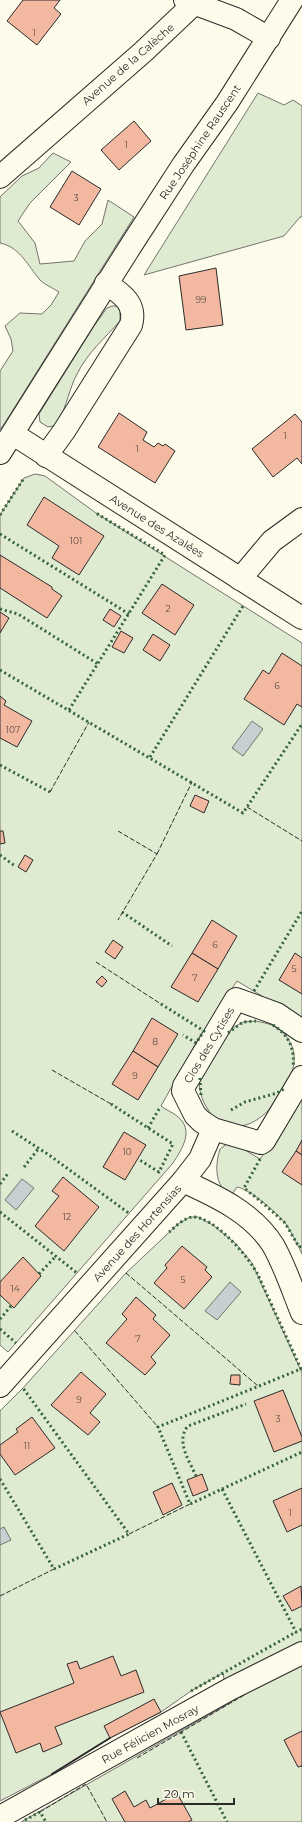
<svg xmlns="http://www.w3.org/2000/svg" width="302" height="1822" font-family="Montserrat,sans-serif">
<rect width="100%" height="100%" fill="#fdfbea"/>
<g fill="#deebd1" stroke="#74746e">
<polygon points="258,93 284,105 293,100 302,106 302,217 300,217 284,236 144,275"/>
<path d="M53,153l18,9 -41,41 -12,18 17,22 5,21 34,-3 11,-20 17,-17 6,-24 26,17 -133,212 -1,-2v-56l13,-20 -2,-12 -6,-13 15,-13 22,1 9,-9 8,-13c-6,-4 -14,-7 -19,-12 -12,-14 -20,-33 -40,-37v-46l22,-21 17,-8z"/>
<path d="M112,306h5l3,3v12c-15,17 -32,31 -43,53 -8,15 -10,32 -19,47l-5,5 -5,1 -8,-5 -1,-8 55,-88 13,-18z"/>
<path d="M35,474l10,2 51,37 206,130v377l-65,-39 -41,62 -35,63c5,4 11,6 16,10 18,14 5,33 -4,47l-165,189 -8,-7v-830l24,-37z"/>
<path d="M256,1021c8,2 17,3 23,8 8,6 14,16 15,26 3,25 -27,68 -53,71 -4,0 -8,-2 -12,-3 -9,-1 -12,-2 -18,-9 -8,-11 -12,-21 -12,-34l30,-50 14,-8z"/>
<path d="M302,1097v157c-5,-10 -10,-21 -16,-30 -8,-10 -36,-35 -49,-37l-6,9c-17,-11 -16,-30 -11,-47l8,-6 12,4 20,12 23,-31z"/>
<polygon points="190,1217 198,1217 213,1225 236,1244 252,1263 302,1373 302,1822 21,1822 228,1704 223,1673 191,1691 161,1712 110,1738 52,1774 0,1801 0,1411 23,1388 126,1273 178,1224"/>
</g>
<g fill="#c7d0d0" stroke="#74746e">
<polygon points="252,721 263,729 243,756 232,748"/>
<polygon points="22,1179 34,1188 16,1210 5,1200"/>
<polygon points="230,1282 241,1292 217,1320 205,1311"/>
<polygon points="4,1527 11,1540 0,1545 0,1529"/>
</g>
<g fill="#f2b8a0" stroke="#2b2b2b">
<polygon points="23,0 60,0 54,8 61,14 37,45 7,21"/>
<polygon points="134,121 151,141 119,170 101,150"/>
<polygon points="72,171 101,189 79,225 50,207"/>
<polygon points="216,268 223,325 186,330 179,276"/>
<polygon points="119,413 147,432 143,440 154,447 158,443 163,446 165,444 175,451 155,483 98,447"/>
<polygon points="295,414 302,422 302,464 297,458 273,477 252,449"/>
<polygon points="44,497 104,536 79,575 52,558 59,546 27,525"/>
<polygon points="0,555 52,587 52,589 62,596 47,618 0,588"/>
<polygon points="162,584 194,605 175,635 142,613"/>
<polygon points="110,609 121,616 114,627 103,620"/>
<polygon points="0,612 9,618 0,633"/>
<polygon points="121,631 133,638 124,653 112,647"/>
<polygon points="153,634 170,645 160,661 143,650"/>
<polygon points="282,653 302,666 302,707 297,704 284,725 244,699 263,670 269,674"/>
<polygon points="0,696 6,701 4,705 32,721 17,747 0,738"/>
<polygon points="195,795 209,801 204,813 190,806"/>
<polygon points="0,831 3,831 5,843 0,844"/>
<polygon points="25,855 33,860 26,872 18,867"/>
<polygon points="212,920 237,936 218,969 192,953"/>
<polygon points="113,940 123,947 115,959 105,952"/>
<polygon points="192,953 218,969 198,1002 171,987"/>
<polygon points="295,953 302,958 302,994 279,980"/>
<polygon points="102,976 107,981 102,987 96,982"/>
<polygon points="152,1018 178,1034 158,1067 133,1051"/>
<polygon points="133,1051 158,1067 138,1100 112,1084"/>
<polygon points="124,1132 146,1145 125,1180 103,1167"/>
<polygon points="302,1140 302,1155 296,1151"/>
<polygon points="296,1151 302,1155 302,1185 282,1172"/>
<polygon points="63,1177 99,1207 64,1251 35,1226 59,1196 52,1191"/>
<polygon points="182,1246 207,1267 205,1270 212,1277 184,1309 154,1283 167,1268 165,1265"/>
<polygon points="23,1257 41,1276 14,1308 0,1295 0,1282"/>
<polygon points="136,1297 156,1315 153,1319 170,1335 151,1357 156,1363 145,1375 106,1343 127,1319 122,1314"/>
<polygon points="81,1372 106,1394 90,1413 100,1422 88,1435 51,1405"/>
<polygon points="231,1375 240,1375 240,1385 230,1384"/>
<polygon points="283,1390 302,1437 302,1441 274,1452 254,1401"/>
<polygon points="32,1417 55,1448 15,1475 0,1454 0,1445 18,1432 16,1429"/>
<polygon points="202,1474 208,1490 193,1496 187,1480"/>
<polygon points="172,1483 182,1505 163,1515 153,1492"/>
<polygon points="302,1488 302,1525 287,1532 273,1501"/>
<polygon points="301,1586 302,1606 292,1611 283,1596"/>
<polygon points="113,1656 121,1676 136,1670 144,1692 55,1727 62,1744 43,1752 40,1743 16,1753 0,1712 74,1683 67,1664 77,1661 80,1669"/>
<polygon points="154,1699 161,1712 110,1738 104,1726"/>
<polygon points="302,1731 302,1766 298,1767 284,1740"/>
<polygon points="125,1791 134,1807 146,1800 150,1808 177,1793 192,1820 188,1822 125,1822 112,1799"/>
</g>
<g fill="none" stroke-linecap="round" stroke-linejoin="round">
<defs>
<g id="street">
<polyline points="185,0 236,19 269,38"/>
<polyline points="0,177 143,52 198,0"/>
<polyline points="13,434 302,618"/>
<path d="M46,456l18,-25 67,-106c6,-21 -9,-31 -25,-42"/>
<polyline points="240,579 272,541 302,519"/>
<polyline points="302,1031 277,1014 236,999 184,1086 183,1091 195,1115 201,1121 213,1129 261,1143 264,1141 302,1077"/>
<polyline points="183,1181 200,1159 213,1129"/>
<path d="M0,1386l183,-205c33,15 70,32 90,64 12,21 20,46 29,68"/>
<polyline points="0,1817 230,1689 302,1653"/>
</g>
<polyline id="secondary" points="0,453 130,247 183,165 227,103 292,0"/>
</defs>
<use href="#street" stroke="#2b2b2b" stroke-width="24"/>
<use href="#secondary" stroke="#2b2b2b" stroke-width="24"/>
<use href="#street" stroke="#fdfbea" stroke-width="22"/>
<use href="#secondary" stroke="#fdfbea" stroke-width="22"/>
<g stroke="#34623c" stroke-width="3" stroke-dasharray="2 3" stroke-linecap="butt">
<polyline points="0,515 24,478"/>
<polyline points="0,534 129,614"/>
<polyline points="0,609 18,614 98,664"/>
<polyline points="0,670 243,813 302,724"/>
<polyline points="69,710 165,555 96,513"/>
<polyline points="150,757 243,606"/>
<polyline points="0,765 50,792"/>
<polyline points="0,855 15,866"/>
<polyline points="122,912 172,946"/>
<polyline points="254,991 302,911"/>
<polyline points="161,1004 204,1031 196,1043 183,1035"/>
<path d="M273,1025c16,10 22,24 20,42"/>
<polyline points="228,1033 243,1022 256,1021"/>
<polyline points="200,1078 201,1096"/>
<polyline points="111,1104 173,1144 159,1172 138,1159"/>
<polyline points="231,1110 245,1102 277,1093 284,1089"/>
<polyline points="148,1128 159,1109"/>
<polyline points="12,1131 49,1155 130,1214"/>
<polyline points="260,1159 244,1188 264,1204 285,1223 299,1247 302,1246"/>
<polyline points="24,1167 39,1148"/>
<polyline points="0,1184 9,1172"/>
<polyline points="0,1212 77,1273"/>
<path d="M169,1232c6,-5 15,-14 23,-15 22,-1 57,40 66,58l43,94 -143,58 32,77 32,-15 74,143 6,-3"/>
<polyline points="39,1274 55,1257"/>
<polyline points="0,1319 11,1306"/>
<polyline points="0,1329 16,1343"/>
<path d="M196,1476c-6,-14 -21,-35 -8,-50l58,-22"/>
<polyline points="0,1479 54,1569 129,1534 23,1388"/>
<polyline points="222,1489 302,1452"/>
<polyline points="191,1691 296,1632"/>
<polyline points="181,1732 227,1822"/>
<polyline points="25,1820 40,1812 46,1822"/>
</g>
<g stroke="#2b2b2b" stroke-width="1" stroke-dasharray="5 2" stroke-linecap="butt">
<polyline points="50,792 89,722"/>
<polyline points="247,807 302,841"/>
<polyline points="118,831 157,854 118,920"/>
<polyline points="157,854 192,782"/>
<polyline points="96,962 161,1004"/>
<polyline points="52,1070 111,1104"/>
<polyline points="126,1273 258,1386"/>
<polyline points="75,1331 158,1427"/>
<polyline points="129,1534 190,1504"/>
<polyline points="0,1596 54,1569"/>
<polyline points="137,1758 246,1694"/>
<polyline points="40,1812 86,1784 107,1822"/>
</g>
<polyline stroke="#2b2b2b" stroke-width="2" points="52,1774 110,1738"/>
</g>
<g text-anchor="middle" stroke-width="3" stroke-linejoin="round" paint-order="stroke">
<g font-size="9" fill="#5d4e48">
<text x="34" y="36">1</text>
<text x="126" y="148">1</text>
<text x="76" y="201">3</text>
<text x="201" y="303">99</text>
<text x="285" y="439">1</text>
<text x="137" y="452">1</text>
<text x="76" y="544">101</text>
<text x="168" y="612">2</text>
<text x="277" y="689">6</text>
<text x="13" y="733">107</text>
<text x="215" y="948">6</text>
<text x="294" y="972">5</text>
<text x="195" y="981">7</text>
<text x="155" y="1045">8</text>
<text x="135" y="1079">9</text>
<text x="127" y="1155">10</text>
<text x="67" y="1220">12</text>
<text x="183" y="1283">5</text>
<text x="15" y="1292">14</text>
<text x="138" y="1342">7</text>
<text x="79" y="1403">9</text>
<text x="278" y="1422">3</text>
<text x="27" y="1449">11</text>
<text x="290" y="1516">1</text>
</g>
<g font-size="11" fill="#2b2b2b" stroke="#fdfbea">
<text transform="translate(128 64) rotate(-41)" y="4">Avenue de la Calèche</text>
<text transform="translate(200 142) rotate(-56)" y="4">Rue Joséphine Rauscent</text>
<text transform="translate(157 526) rotate(32)" y="4">Avenue des Azalées</text>
<text transform="translate(209 1045) rotate(-59)" y="4">Clos des Cytises</text>
<text transform="translate(137 1233) rotate(-48)" y="4">Avenue des Hortensias</text>
<text transform="translate(150 1734) rotate(-29)" y="4">Rue Félicien Mosray</text>
</g>
</g>
<path d="M158 1798v6h76v-6" fill="none" stroke="#2b2b2b" stroke-width="2"/>
<text x="164" y="1798" font-size="12" fill="#2b2b2b" stroke="#fdfbea" stroke-width="3" paint-order="stroke">20 m</text>
</svg>
